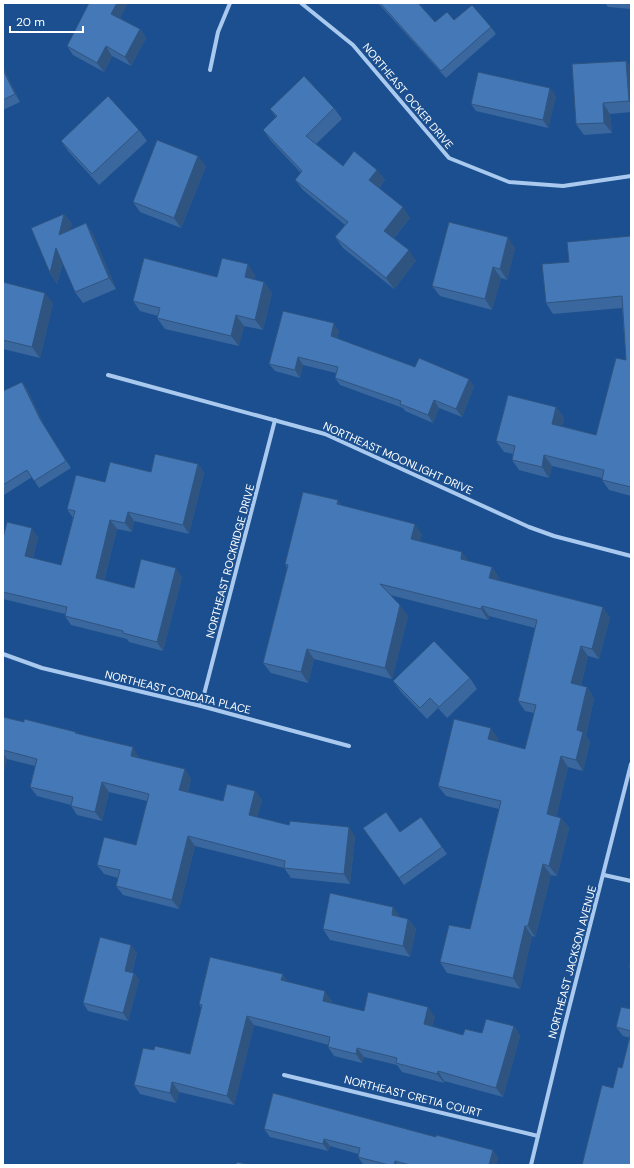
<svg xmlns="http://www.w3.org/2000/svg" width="634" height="1168" font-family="'DM Sans',sans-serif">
<rect width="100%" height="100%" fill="#1b4f8f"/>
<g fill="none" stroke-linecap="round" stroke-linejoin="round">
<g stroke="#a9c9ee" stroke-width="4">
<polyline points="301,3 353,45 449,158 509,182 563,186 631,176"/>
<polyline points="210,70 218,32 230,3"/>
<polyline points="108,375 325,434 529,527 554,536 631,556"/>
<polyline points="3,654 42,668 201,706 349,746"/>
<polyline points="201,706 275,420"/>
<polyline points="604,875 631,881"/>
<polyline points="284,1075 538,1136"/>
<polyline points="531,1165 564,1028 631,764"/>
</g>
</g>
<g fill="#3a679d">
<polygon points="378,3 418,3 435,22 454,20 491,27 496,34 446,78"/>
<polygon points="605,3 631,3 631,9 608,7"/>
<polygon points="120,18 140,29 146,38 131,66 112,56 104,72 73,55 67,46"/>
<polygon points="626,61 631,68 631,112 610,114 612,133 584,135 576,124"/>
<polygon points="3,67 20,102 3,110"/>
<polygon points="556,96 548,128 476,111 471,104"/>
<polygon points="334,108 342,119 316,144 343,166 377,170 385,180 379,188 410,218 394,238 416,261 394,289 343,248 335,237 345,225 303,190 295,180 301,173 271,141 263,130 276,117 270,109"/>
<polygon points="139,130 147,141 99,185 68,151 61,141"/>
<polygon points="206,166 181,228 140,212 133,202"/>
<polygon points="64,214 72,224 70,230 86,223 93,234 116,289 83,303 75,292 63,263 57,284 50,273"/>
<polygon points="631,236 631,496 609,490 602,480 602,478 552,466 549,478 519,470 512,460 513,454 504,452 496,441 556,407 564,418 562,426 596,435 626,360 622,308 553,314 546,303 569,262"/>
<polygon points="515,248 507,280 501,278 492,310 440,296 432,286"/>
<polygon points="255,275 254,280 264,282 272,293 263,330 244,326 239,346 165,329 157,318 158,316 140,311 133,301 217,277"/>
<polygon points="3,282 53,303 40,358 3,349"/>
<polygon points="339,331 337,339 415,367 474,386 462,417 439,408 433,423 405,411 403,408 340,385 335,378 336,373 303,365 300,378 275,371 269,364"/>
<polygon points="22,382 27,389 45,427 71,468 39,488 32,477 4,495 3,494 3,391"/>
<polygon points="198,464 204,473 189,534 134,521 132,532 117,529 104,580 134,588 182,577 163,651 129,642 127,639 71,625 65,616 65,614 3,599 3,538 38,537 33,558 61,565 73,518 67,509 105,482 151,472"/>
<polygon points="338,500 341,505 422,534 420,541 469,562 492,567 499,578 498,580 610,617 599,659 588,656 581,686 587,687 594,698 586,736 590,742 583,771 568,767 556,817 561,818 569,828 557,876 551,875 535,937 532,936 520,989 447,973 440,962 470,929 499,809 446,796 438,786 498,738 497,742 525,749 534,713 525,711 518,701 535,628 489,616 488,620 390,595 408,616 392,679 314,659 308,683 271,673 263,663 287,568 285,564"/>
<polygon points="470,678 477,689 447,718 438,708 427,719 401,692 393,681"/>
<polygon points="3,717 24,722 76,732 77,733 139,757 139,758 185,769 191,779 188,792 223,801 255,791 262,800 257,817 289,825 355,836 350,884 291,878 284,868 195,846 179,909 123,895 116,886 118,878 104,874 97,865 136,845 147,801 109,792 102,821 77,815 71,806 71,805 37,796 30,787 35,766 7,759 3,775"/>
<polygon points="421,817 447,854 404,885 363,828 400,832"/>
<polygon points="393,907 400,917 408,919 416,929 410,957 330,940 323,929"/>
<polygon points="137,953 132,972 134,973 139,980 128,1021 88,1011 83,1003"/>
<polygon points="288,982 332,1001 331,1003 364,1011 435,1017 432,1026 463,1035 482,1033 514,1026 520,1036 503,1097 444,1081 444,1083 402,1072 397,1065 364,1057 362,1063 334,1056 328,1047 329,1045 254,1025 234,1105 179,1092 176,1103 140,1094 134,1085 154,1050 190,1054 201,1008 199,1004"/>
<polygon points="631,1009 631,1165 613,1088 622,1068 630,1038 623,1036 616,1027"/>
<polygon points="264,1129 498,1157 496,1165 366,1165 363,1164 358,1157 358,1154 330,1146 328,1151 270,1137"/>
</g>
<g fill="#305480">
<polygon points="117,3 128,3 118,23 111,14"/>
<polygon points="140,29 146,38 131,66 125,57"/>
<polygon points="106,46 112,56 104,72 97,63"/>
<polygon points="626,61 631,68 631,105 629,101"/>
<polygon points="3,67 20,102 15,94 3,70"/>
<polygon points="550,88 556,96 548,128 543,120"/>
<polygon points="603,103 610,114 612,133 604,123"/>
<polygon points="198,156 206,166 181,228 174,218"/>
<polygon points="377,170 385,180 376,191 369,180"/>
<polygon points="403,207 410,218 391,241 384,231"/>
<polygon points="64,214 72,224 67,245 59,235"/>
<polygon points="86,223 93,234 116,289 109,278"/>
<polygon points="508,237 515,248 507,280 500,269"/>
<polygon points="56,248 64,258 57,284 50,273"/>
<polygon points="409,250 416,261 394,289 386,278"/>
<polygon points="248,264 255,275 252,288 245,277"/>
<polygon points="493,267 501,278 492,310 485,299"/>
<polygon points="264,282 272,293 263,330 255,320"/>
<polygon points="45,293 53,303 40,358 32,347"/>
<polygon points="236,315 244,326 239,346 231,336"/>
<polygon points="334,323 339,331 336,344 331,336"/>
<polygon points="298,357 303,365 300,378 295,370"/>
<polygon points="469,379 474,386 462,417 456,409"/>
<polygon points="22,382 27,389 45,427 71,468 40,419"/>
<polygon points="434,400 439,408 433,423 428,415"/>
<polygon points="556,407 564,418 560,434 552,424"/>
<polygon points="544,455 552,466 549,478 542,467"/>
<polygon points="198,464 204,473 189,534 183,525"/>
<polygon points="338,500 345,511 337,504"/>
<polygon points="128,512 134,521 132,532 125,523"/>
<polygon points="110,520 117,529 102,587 96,578"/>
<polygon points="415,524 422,534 418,549 411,539"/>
<polygon points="32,528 38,537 31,565 25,556"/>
<polygon points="462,552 470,562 461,559"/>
<polygon points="492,567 499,578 496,588 489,578"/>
<polygon points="176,568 182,577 163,651 157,642"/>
<polygon points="400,605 408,616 392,679 385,668"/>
<polygon points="482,606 489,616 488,620 481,609"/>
<polygon points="603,607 610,617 599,659 592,649"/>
<polygon points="581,646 588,656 579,694 571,683"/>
<polygon points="307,649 314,659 308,683 301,672"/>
<polygon points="587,687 594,698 586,736 590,742 583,771 576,760 577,730"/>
<polygon points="491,728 498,738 495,750 488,739"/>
<polygon points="133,747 139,757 137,765 131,756"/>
<polygon points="3,753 7,759 3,775"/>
<polygon points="561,756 568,767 554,825 547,814"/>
<polygon points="185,769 191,779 186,799 179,790"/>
<polygon points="102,782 109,792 102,821 95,812"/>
<polygon points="255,791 262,800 256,824 249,815"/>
<polygon points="561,818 569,828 557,876 549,866"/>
<polygon points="349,827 355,836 350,884 344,874"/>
<polygon points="188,836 195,846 179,909 172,900"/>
<polygon points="543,864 551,875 535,937 528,926"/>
<polygon points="393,907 401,918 392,915"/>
<polygon points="408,919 416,929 410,957 403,946"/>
<polygon points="525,926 532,936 520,989 513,978"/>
<polygon points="131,945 137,953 130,978 125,971"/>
<polygon points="134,973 139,980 128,1021 123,1013"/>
<polygon points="283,974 289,984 281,980"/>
<polygon points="325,991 332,1001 329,1010 323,1001"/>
<polygon points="428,1007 435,1017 430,1033 424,1024"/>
<polygon points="247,1016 254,1025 234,1105 227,1096"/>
<polygon points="514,1026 520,1036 503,1097 496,1088"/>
<polygon points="357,1048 364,1057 362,1063 356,1054"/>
<polygon points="438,1071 444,1081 444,1083 437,1074"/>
<polygon points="172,1082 179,1092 176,1103 170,1093"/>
<polygon points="324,1139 330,1146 328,1151 323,1144"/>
<polygon points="493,1150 498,1157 496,1165 489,1165"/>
<polygon points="395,1161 398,1165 394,1165"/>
</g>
<g fill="#4478b7" stroke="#305480">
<polygon points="89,3 117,3 111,14 140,29 125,57 106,46 97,63 67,46"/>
<polygon points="380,3 418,3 435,22 447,12 454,20 472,5 491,27 441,71"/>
<polygon points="626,61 629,101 603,103 604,123 576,124 572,64"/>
<polygon points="3,70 15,94 3,100"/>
<polygon points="478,72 550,88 543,120 471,104"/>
<polygon points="304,76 334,108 306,136 343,166 354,151 377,170 369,180 403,207 384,231 409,250 386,278 335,237 348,222 295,180 302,171 263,130 277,116 270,109"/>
<polygon points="108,96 139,130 92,174 61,141"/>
<polygon points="157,140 198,156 174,218 133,202"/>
<polygon points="64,214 59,235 86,223 109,278 75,292 56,248 50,273 31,228"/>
<polygon points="449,222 508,237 500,269 493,267 485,299 432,286"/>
<polygon points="631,236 631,487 602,480 604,470 544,455 542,467 512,460 515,446 496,441 508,395 556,407 552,424 596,435 616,358 626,360 622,296 546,303 542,264 569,262 567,242"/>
<polygon points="144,258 217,277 222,258 248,264 245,277 264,282 255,320 236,315 231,336 157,318 160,308 133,301"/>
<polygon points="3,282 45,293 32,347 3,340"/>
<polygon points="283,311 334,323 331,336 415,367 419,358 469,379 456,409 434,400 428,415 400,404 401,401 335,378 338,367 298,357 295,370 269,364"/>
<polygon points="22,382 40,419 66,461 34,481 27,470 3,485 3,391"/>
<polygon points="155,454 198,464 183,525 128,512 125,523 110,520 96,578 134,588 141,559 176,568 157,642 123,633 123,631 65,616 67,607 3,592 3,538 7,522 32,528 25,556 61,565 75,511 67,509 76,475 105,482 110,462 151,472"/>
<polygon points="303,492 338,500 337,504 415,524 411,539 462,552 461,559 492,567 489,578 603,607 592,649 581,646 571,683 587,687 577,730 583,732 576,760 561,756 547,814 561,818 549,866 543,864 528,926 525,926 513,978 440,962 449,925 470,929 501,801 438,786 454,719 491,728 488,739 525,749 536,705 518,701 537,620 482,606 481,609 380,584 400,605 385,668 307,649 301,672 263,663 288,565 285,564"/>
<polygon points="434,641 470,678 439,707 430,698 420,708 393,681"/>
<polygon points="3,717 24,722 24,719 76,732 75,733 133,747 131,756 185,769 179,790 223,801 227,784 255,791 249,815 289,825 290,821 349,827 344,874 284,868 285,861 188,836 172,900 116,886 120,870 97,865 104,837 136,845 149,794 102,782 95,812 71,806 73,797 30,787 37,759 3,750"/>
<polygon points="386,812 400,832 421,817 442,847 399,878 363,828"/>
<polygon points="330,893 393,907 392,915 408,919 403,946 323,929"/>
<polygon points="100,937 131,945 125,971 134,973 123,1013 83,1003"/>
<polygon points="210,957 283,974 281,980 325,991 323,1001 364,1011 368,992 428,1007 424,1024 463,1035 465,1029 482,1033 486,1019 514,1026 496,1088 438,1071 437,1074 396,1063 397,1058 357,1048 356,1054 328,1047 330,1037 247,1016 227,1096 172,1082 170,1093 134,1085 143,1048 154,1050 155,1046 190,1054 202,1005 199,1004"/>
<polygon points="631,958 631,968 629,967"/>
<polygon points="621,1007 631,1009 631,1031 616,1027"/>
<polygon points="631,1032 631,1165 582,1165 602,1085 613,1088 618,1067 622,1068"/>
<polygon points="273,1093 436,1137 436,1135 493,1150 489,1165 410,1165 395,1161 394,1165 389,1165 358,1157 360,1148 324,1139 323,1144 264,1129"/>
<polygon points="237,1162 250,1165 236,1165"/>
</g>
<g text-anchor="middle" stroke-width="4" stroke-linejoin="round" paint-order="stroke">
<g font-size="11" fill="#fff" stroke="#1b4f8f">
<text transform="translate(408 96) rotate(50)" y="4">NORTHEAST OCKER DRIVE</text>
<text transform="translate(398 458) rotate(24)" y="4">NORTHEAST MOONLIGHT DRIVE</text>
<text transform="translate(230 561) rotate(-75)" y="4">NORTHEAST ROCKRIDGE DRIVE</text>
<text transform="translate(178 692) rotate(14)" y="4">NORTHEAST CORDATA PLACE</text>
<text transform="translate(572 962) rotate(-75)" y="4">NORTHEAST JACKSON AVENUE</text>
<text transform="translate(413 1096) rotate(14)" y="4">NORTHEAST CRETIA COURT</text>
</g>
</g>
<rect width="634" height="1168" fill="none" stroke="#ffffff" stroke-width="8"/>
<path d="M10 26v6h73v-6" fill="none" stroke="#ffffff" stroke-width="2"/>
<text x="16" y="26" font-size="12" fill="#ffffff" stroke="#1b4f8f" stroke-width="3" paint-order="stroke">20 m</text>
</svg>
